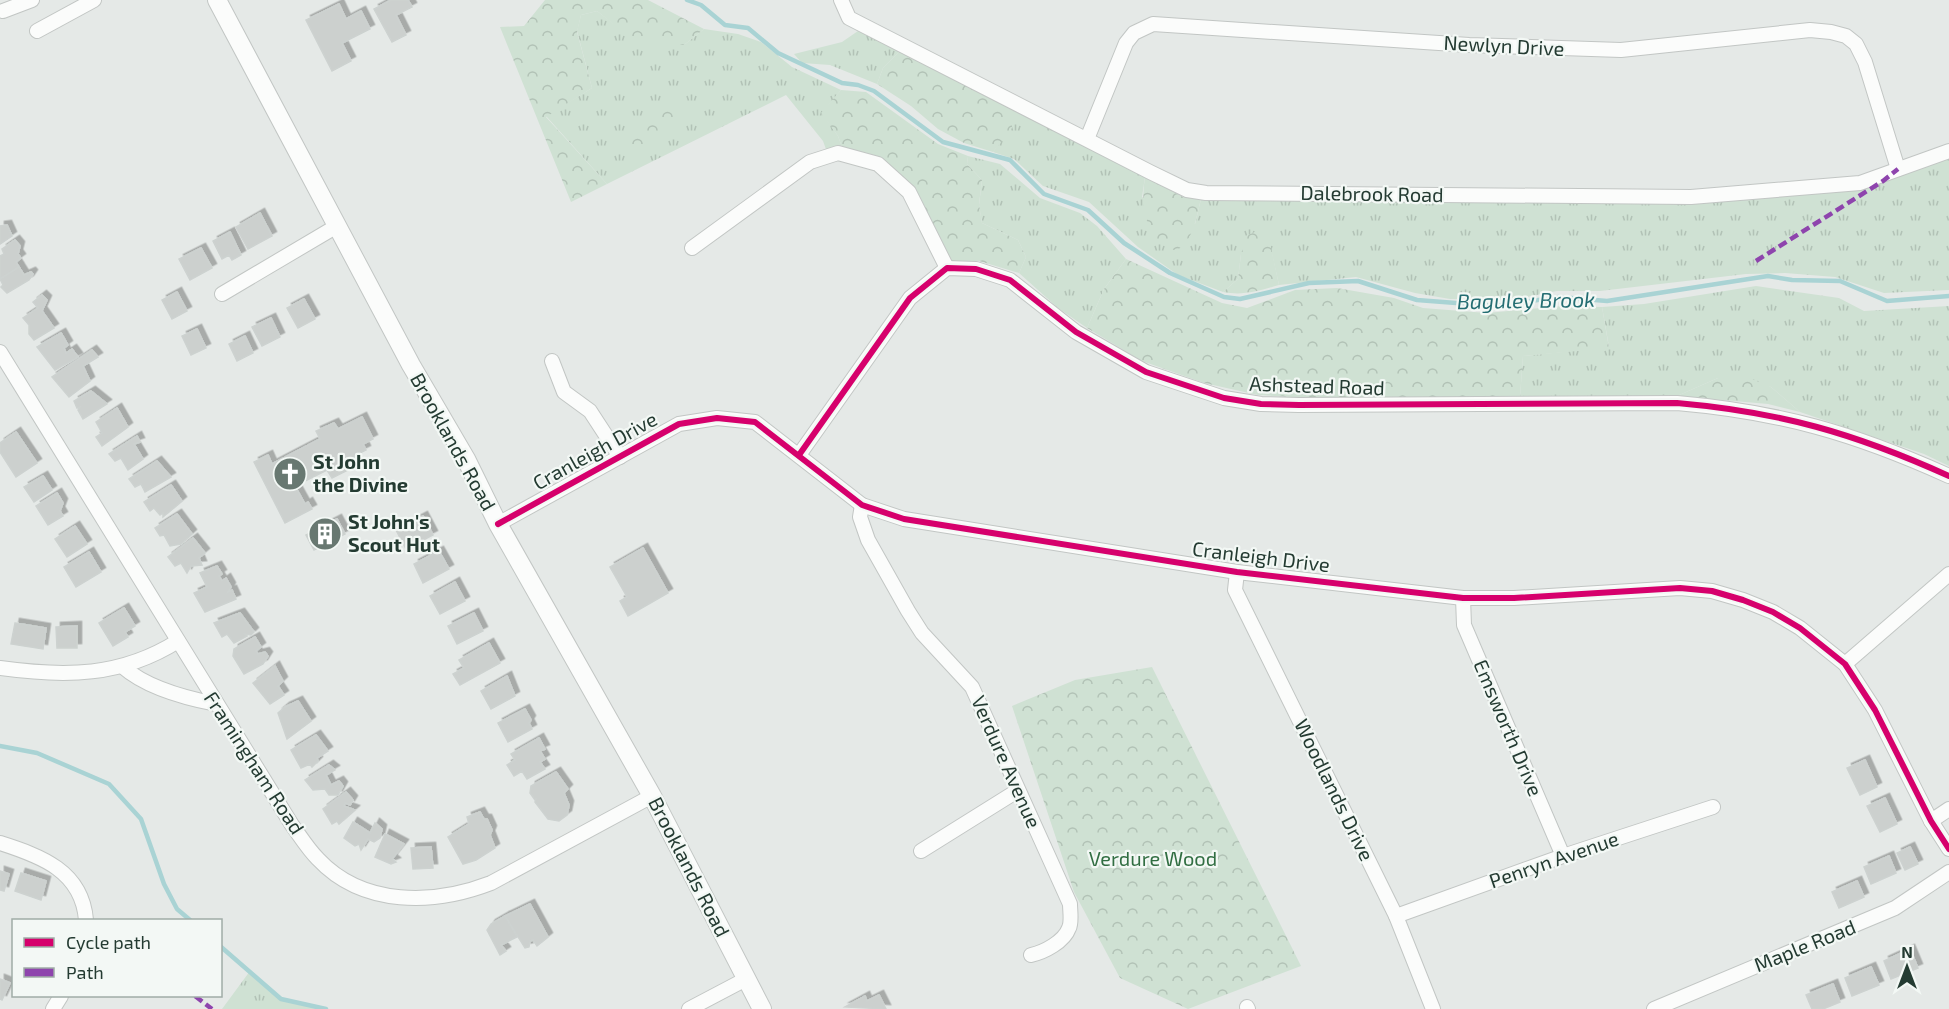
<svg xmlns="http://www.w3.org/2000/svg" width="1949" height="1009" font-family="'Exo 2',sans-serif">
<defs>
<pattern id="grass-tufts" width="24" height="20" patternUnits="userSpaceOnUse" patternTransform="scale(1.5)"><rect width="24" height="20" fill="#cfe1d3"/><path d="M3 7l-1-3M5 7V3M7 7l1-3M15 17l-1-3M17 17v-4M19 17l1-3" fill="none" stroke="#b2c2b6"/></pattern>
<pattern id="forest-crowns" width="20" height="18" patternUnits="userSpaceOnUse" patternTransform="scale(1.5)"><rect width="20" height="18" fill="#cfe1d3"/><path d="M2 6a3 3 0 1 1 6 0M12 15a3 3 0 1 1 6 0" fill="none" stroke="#b2c2b6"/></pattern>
<filter id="shadow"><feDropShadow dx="4.5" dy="-4.5" stdDeviation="0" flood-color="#0004"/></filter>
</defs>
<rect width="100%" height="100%" fill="#e5e9e7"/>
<g fill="url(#grass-tufts)">
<polygon points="597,11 614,24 684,45 704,29 738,34 761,42 792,67 841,90 822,113 838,136 843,150 827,152 823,141 786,95 607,184 546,116 592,88 577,31 581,15"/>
<polygon points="858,31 900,51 883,68 877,84 830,65 802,63 794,54 842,42"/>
<polygon points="1010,106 1145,177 1142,197 1195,224 1201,199 1831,192 1949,158 1949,290 1884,293 1835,277 1785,273 1746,274 1600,291 1557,291 1511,300 1450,299 1415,293 1356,277 1279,285 1272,254 1241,254 1238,279 1223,292 1178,275 1138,247 1089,202 1043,186 1014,159 993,152 999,143"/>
<polygon points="968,156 1000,164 1040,198 1080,213 1097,226 1126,259 1104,289 1087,328 1058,308 1019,273 1026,257 1018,240 982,223 979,205 982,180 967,164"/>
<polygon points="1756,286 1839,298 1864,311 1949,306 1949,466 1924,454 1800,412 1771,387 1718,378 1677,396 1520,397 1523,356 1609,347 1602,307 1644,304"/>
<polygon points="250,971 281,999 326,1009 222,1009"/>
</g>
<g fill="url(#forest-crowns)">
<polygon points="545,0 648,0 704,29 684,45 637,43 597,11 581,15 577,32 592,88 546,117 607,184 571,202 500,27 524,26"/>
<polygon points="900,51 1010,106 1012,128 993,152 964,143 938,129 911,106 877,84 883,68"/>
<path d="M841,90l25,2 72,52 30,12 -1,8 15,16 -3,24 3,19 36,17 8,17 -7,16 -40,-12 -29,2c-36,-52 -30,-104 -107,-113l-5,-14 -17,-23z"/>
<path d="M683,104l5,8 -33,33 -21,9 -9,-4c7,-24 35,-39 58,-46z"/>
<path d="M1145,177l38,20 18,2c-5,19 -7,41 -25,52l-21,-10c-11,-23 -14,-39 -10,-64z"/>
<path d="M1258,231l11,7 10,47c-20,6 -36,11 -56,7l15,-13 3,-25 6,-19z"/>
<polygon points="1126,259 1222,303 1247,308 1295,290 1337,288 1394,298 1423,308 1487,313 1562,306 1602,307 1609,348 1523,356 1520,397 1323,399 1258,395 1204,383 1142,361 1087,328 1104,289"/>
<polygon points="1747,377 1771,387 1800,412 1768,404 1677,396 1718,378"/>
<polygon points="1152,667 1301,966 1188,1009 1120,978 1074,892 1012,706 1075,680"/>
</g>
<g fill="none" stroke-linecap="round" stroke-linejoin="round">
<g stroke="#a9d3d4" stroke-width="4.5">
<polyline points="687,0 701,5 725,25 748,28 778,53 842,83 858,85 874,91 943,142 1010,160 1044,194 1088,210 1124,243 1170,273 1224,297 1240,299 1309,283 1358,281 1417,300 1495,306 1559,297 1607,301 1768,276 1792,280 1840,281 1887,301 1949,296"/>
<polyline points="0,746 37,753 109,784 141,819 164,884 177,909 190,920"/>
<polyline points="220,946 281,999 326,1009"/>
</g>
</g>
<g fill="#ccd0ce" stroke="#cdd2d0" stroke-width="1.5" filter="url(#shadow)">
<polygon points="391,0 408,0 412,7 396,15 406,35 392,42 374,9"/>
<polygon points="339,4 346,19 361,11 370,29 342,43 351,61 332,71 306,20"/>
<polygon points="260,213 272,236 248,249 236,227"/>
<polygon points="7,225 12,236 0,244 0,226"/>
<polygon points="230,232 241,255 232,260 229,255 222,259 213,241"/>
<polygon points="15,240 20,246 18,254 21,258 16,262 19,267 0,279 0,256 4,254 2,249"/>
<polygon points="201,248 212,268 190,280 179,259"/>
<polygon points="19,267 24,275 31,272 33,274 29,280 7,293 1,287 3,285 0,279"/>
<polygon points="177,292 187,311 172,319 162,300"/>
<polygon points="42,295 47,300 42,311 54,328 34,340 29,334 29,325 23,318 38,308 33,302"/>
<polygon points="304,299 315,319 298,328 287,308"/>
<polygon points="271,318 280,337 262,346 252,327"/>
<polygon points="197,329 206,348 191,355 182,336"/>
<polygon points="61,333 68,345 64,348 66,353 72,349 78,357 55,370 37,347"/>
<polygon points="245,336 253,353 237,361 229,344"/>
<polygon points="92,350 98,357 83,366 90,381 69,397 52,377"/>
<polygon points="91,391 107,404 83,419 78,410 80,407 77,408 74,401"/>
<polygon points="117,408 128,427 102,446 96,437 102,433 96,422"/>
<polygon points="362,417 373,439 363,444 366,450 354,456 358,465 332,478 327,470 295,486 305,504 308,502 312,509 285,523 254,462 268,455 272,464 320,439 316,431 334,423 338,429"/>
<polygon points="16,432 37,463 16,477 0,452 0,443"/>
<polygon points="137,436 140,442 134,444 143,459 128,470 121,458 115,461 109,454"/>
<polygon points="157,461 171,477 145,492 141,484 135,487 129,479"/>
<polygon points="43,476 52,490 34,502 24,487"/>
<polygon points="171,485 182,501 163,517 163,513 160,515 154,508 150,511 144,502"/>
<polygon points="57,493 63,503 60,511 63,516 48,525 36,506"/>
<polygon points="177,514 192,534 181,544 170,546 164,535 160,536 155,528"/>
<polygon points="423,516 433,535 406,549 396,530"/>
<polygon points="337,519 345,534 314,550 306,535"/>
<polygon points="75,526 87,544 67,557 55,539"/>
<polygon points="193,538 205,553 199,558 202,565 191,566 187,573 181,563 175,566 168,557"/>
<polygon points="643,548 668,593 628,616 620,601 627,597 610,567"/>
<polygon points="439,551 449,569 423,583 414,564"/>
<polygon points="89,552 101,572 76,587 64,567"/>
<polygon points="217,566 222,574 219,576 222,581 226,578 231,587 228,592 232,590 236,599 205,612 194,593 207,587 200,573"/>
<polygon points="455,582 465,601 440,614 430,596"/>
<polygon points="124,608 135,626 125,632 128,637 113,646 99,623"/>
<polygon points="240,613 254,632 251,635 245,634 247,636 234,643 227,634 222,637 214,623"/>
<polygon points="474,613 483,631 457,644 448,626"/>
<polygon points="15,623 46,628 43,649 11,644"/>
<polygon points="77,626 77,648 57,648 56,627"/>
<polygon points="255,637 261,647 256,651 258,654 265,652 268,656 263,664 244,674 233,656 234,649"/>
<polygon points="489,643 500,663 460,685 453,674 464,668 459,660"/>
<polygon points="275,666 283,681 278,686 284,695 270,704 253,683"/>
<polygon points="507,676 515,696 491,709 481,691"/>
<polygon points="298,701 311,721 287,739 278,713 285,707"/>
<polygon points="525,709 531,720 529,723 532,729 508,742 498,723"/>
<polygon points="316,735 328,751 317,758 318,761 312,767 310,764 301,768 291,750"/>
<polygon points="539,738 545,749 540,751 545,759 540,762 545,769 527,779 522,771 514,776 507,765 515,760 511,754"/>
<polygon points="1865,760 1877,787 1860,795 1847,768"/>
<polygon points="329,765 335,770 326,775 331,785 339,781 343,786 338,795 329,795 325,789 313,790 305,780"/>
<polygon points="556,772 568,789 564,793 569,805 567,815 559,821 548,819 535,802 536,798 535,800 530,793 531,786"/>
<polygon points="346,792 353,800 350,805 345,803 344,806 355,810 339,824 337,821 332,824 323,809"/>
<polygon points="1885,798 1897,824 1880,832 1867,806"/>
<polygon points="480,812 484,819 487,819 492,830 490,835 495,848 476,860 463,864 448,837 469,824 467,817"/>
<polygon points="353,822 370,833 375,823 382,829 380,838 374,842 368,839 361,850 359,844 355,846 344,838"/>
<polygon points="385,834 404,844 392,859 396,862 391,864 375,857"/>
<polygon points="431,847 433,868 413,869 411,848"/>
<polygon points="1910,847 1918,864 1905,870 1897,853"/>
<polygon points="1889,856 1896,873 1871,884 1864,867"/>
<polygon points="0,871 9,874 4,891 0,890"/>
<polygon points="21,873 46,881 41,900 15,891"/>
<polygon points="1857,881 1864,897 1839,908 1832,892"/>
<polygon points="530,904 548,937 537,946 533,940 530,941 529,947 525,948 505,916"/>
<polygon points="505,916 517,937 501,945 506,951 500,955 487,930 491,924"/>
<polygon points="1910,949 1918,968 1891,979 1884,961"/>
<polygon points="1871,967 1879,985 1852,996 1845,978"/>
<polygon points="0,979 10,983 2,1000 0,999"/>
<polygon points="1833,984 1840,1002 1823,1009 1812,1009 1806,995"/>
<polygon points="879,995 886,1009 845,1007 865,996 867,1001"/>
</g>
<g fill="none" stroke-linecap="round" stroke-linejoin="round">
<defs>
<g id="minor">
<polyline points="841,0 849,18 1150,172 1187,190 1206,193 1691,197 1860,183 1949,151"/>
<polyline points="3,11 32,0"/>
<polyline points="37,31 94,0"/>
<polyline points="1087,139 1126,43 1134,33 1153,24 1469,45 1621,50 1810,30 1831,32 1846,36 1856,44 1865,62 1898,169"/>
<polyline points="692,248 810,162 838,153 878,164 909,192 947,268"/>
<polyline points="222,294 337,226"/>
<path d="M0,352l292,473c8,11 16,24 26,34 45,48 116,46 173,24l161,-87"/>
<polyline points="552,361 564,392 590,411 620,457"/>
<path d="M799,455l111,-157 37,-30 29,1 34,11 66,52 70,40 78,26 37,6 38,1 378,-2c103,9 177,30 272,73"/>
<path d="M862,505l-2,12 8,23 40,71 14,22 50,54 98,217c0,7 2,18 -1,24 -5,14 -25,24 -38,27"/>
<polyline points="498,524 679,424 717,418 755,422 862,505 904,519 1237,572 1463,598 1514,598 1680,588 1712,591 1743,600 1773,612 1800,628 1845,664 1875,710 1931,821 1949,849"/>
<polyline points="1237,572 1235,590 1396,916 1433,1009"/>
<polyline points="1463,598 1464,625 1563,856"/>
<polyline points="1845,664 1949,574"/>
<path d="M123,667c24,21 62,31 93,37"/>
<path d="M0,668c65,9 121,9 178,-27"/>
<polyline points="1931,821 1949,809"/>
<path d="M0,843c41,13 82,28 86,77"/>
<polyline points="921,851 1017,791"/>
<polyline points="1396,916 1563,856 1713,807"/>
<polyline points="1247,1007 1248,1009"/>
<polyline points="53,1009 61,996"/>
<polyline points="689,1009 746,979"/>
<polyline points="1654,1009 1895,908 1949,872"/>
</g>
<polyline id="tertiary" points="217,0 411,365 466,459 498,524 652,796 762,1009"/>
</defs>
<use href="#minor" stroke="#c2c6c4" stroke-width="16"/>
<use href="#tertiary" stroke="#c2c6c4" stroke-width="20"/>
<use href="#minor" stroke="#fbfcfb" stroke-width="14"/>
<use href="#tertiary" stroke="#fbfcfb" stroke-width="18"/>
<g stroke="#8e44ad" stroke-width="4.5" stroke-dasharray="9 4.5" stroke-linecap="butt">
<polyline points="1756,261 1883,181 1898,169"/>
<polyline points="195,996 212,1009"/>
</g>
<defs>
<g id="cycleway">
<path d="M799,455l111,-157 37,-30 29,1 34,11 66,52 70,40 78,26 37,6 38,1 378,-2c103,9 177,30 272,73"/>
<polyline points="498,524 679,424 717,418 755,422 862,505 904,519 1237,572 1463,598 1514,598 1680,588 1712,591 1743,600 1773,612 1800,628 1845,664 1875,710 1931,821 1949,849"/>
</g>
</defs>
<use href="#cycleway" stroke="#f3f8f5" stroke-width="10"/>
<use href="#cycleway" stroke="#d6006c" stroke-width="6"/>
</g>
<defs>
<symbol id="church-disc" viewBox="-11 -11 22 22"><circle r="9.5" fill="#687871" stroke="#f3f8f5"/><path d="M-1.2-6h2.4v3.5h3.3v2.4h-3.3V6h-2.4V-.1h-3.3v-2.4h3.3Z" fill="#fff"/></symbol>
<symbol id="building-disc" viewBox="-11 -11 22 22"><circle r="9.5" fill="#687871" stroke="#f3f8f5"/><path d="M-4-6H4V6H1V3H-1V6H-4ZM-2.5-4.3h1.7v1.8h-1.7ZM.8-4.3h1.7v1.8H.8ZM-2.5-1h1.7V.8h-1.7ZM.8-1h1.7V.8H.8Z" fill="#fff"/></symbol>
</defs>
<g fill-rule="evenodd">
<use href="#church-disc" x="271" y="455" width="38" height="38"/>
<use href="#building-disc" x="306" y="515" width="38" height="38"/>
</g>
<g text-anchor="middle" stroke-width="4.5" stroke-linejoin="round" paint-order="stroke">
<g font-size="20" fill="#243b32" stroke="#f3f8f5">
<text transform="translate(1504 46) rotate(3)" y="7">Newlyn Drive</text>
<text transform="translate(1372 194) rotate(1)" y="7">Dalebrook Road</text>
<text transform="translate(1317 386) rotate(2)" y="7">Ashstead Road</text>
<text transform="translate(453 442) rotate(61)" y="7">Brooklands Road</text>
<text transform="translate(595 451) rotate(-29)" y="7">Cranleigh Drive</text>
<text transform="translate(1261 557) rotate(7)" y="7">Cranleigh Drive</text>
<text transform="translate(1508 728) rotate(67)" y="7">Emsworth Drive</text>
<text transform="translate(1006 762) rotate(66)" y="7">Verdure Avenue</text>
<text transform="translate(254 763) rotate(57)" y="7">Framingham Road</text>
<text transform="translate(1334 790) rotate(64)" y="7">Woodlands Drive</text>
<text transform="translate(1554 860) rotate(-19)" y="7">Penryn Avenue</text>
<text transform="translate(689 867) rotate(63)" y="7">Brooklands Road</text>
<text transform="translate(1805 946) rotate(-22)" y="7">Maple Road</text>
</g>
<g font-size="20" font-weight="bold" fill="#243b32" stroke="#f3f8f5" text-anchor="start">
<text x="313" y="469">St John<tspan x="313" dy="23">the Divine</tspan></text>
<text x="348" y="529">St John's<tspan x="348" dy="23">Scout Hut</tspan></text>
</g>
<g font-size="20" fill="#316e42" stroke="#f3f8f5">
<text x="1153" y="866">Verdure Wood</text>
</g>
<g font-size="21" font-style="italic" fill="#236d72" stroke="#f3f8f5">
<text transform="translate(1526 301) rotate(-1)" y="7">Baguley Brook</text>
</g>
</g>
<rect x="12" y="919" width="210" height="78" fill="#f3f8f5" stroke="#a0aca7" stroke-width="1.5"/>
<rect x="24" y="938" width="30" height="9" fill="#d6006c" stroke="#a0aca7" stroke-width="1.5"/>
<text x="66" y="949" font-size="18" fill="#243b32">Cycle path</text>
<rect x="24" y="968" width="30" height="9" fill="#8e44ad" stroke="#a0aca7" stroke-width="1.5"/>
<text x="66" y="979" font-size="18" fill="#243b32">Path</text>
<g transform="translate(1907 967)" stroke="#f3f8f5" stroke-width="4.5" paint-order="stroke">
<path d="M0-4.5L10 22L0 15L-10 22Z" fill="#243b32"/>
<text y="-9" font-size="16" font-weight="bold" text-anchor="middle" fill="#243b32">N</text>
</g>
</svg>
